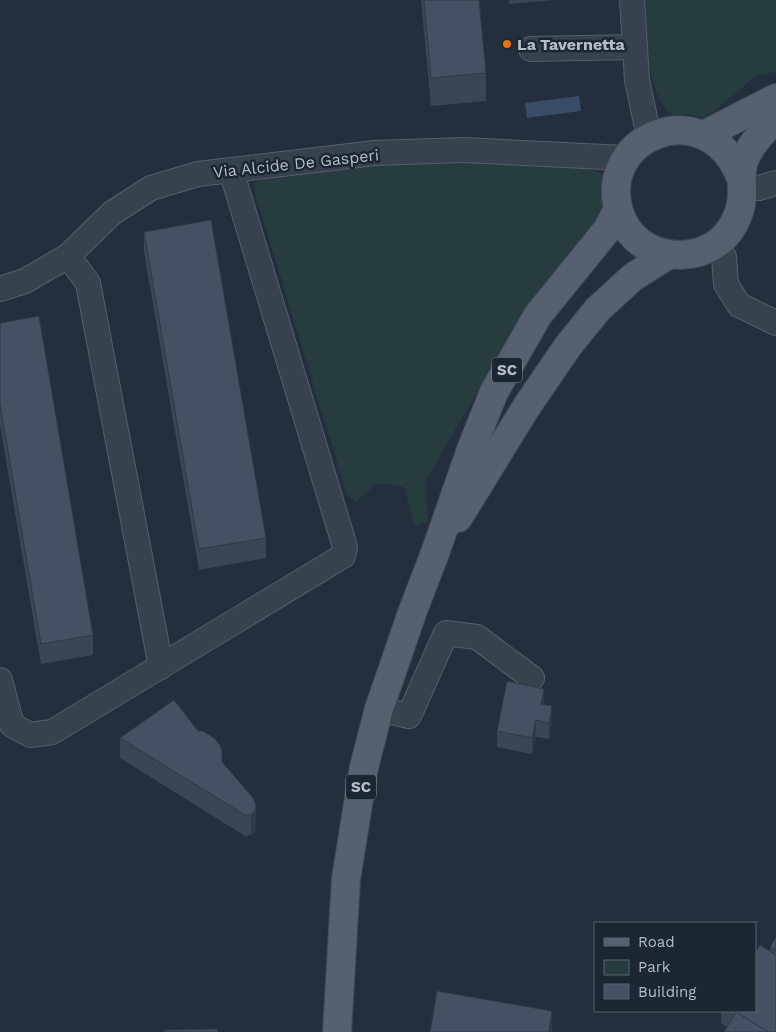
<svg xmlns="http://www.w3.org/2000/svg" width="776" height="1032" font-family="'Work Sans',sans-serif">
<rect width="100%" height="100%" fill="#242f3e"/>
<g fill="#263c3f">
<path d="M645,0h131v72l-19,3 -52,44 -16,-5 -15,2c-30,-22 -26,-82 -29,-116z"/>
<polygon points="483,163 585,167 603,174 602,206 607,221 500,353 426,480 428,522 415,526 404,487 377,483 356,502 347,494 255,193 254,183 261,180 376,165"/>
</g>
<polygon fill="#394c67" points="579,96 581,111 527,118 525,103"/>
<g fill="none" stroke-linecap="round" stroke-linejoin="round">
<defs>
<g id="minor">
<polyline points="632,0 637,80 649,137"/>
<polyline points="531,49 635,47"/>
<polyline points="759,188 776,183"/>
<polyline points="68,256 88,283 161,667"/>
<polyline points="724,257 726,284 739,305 776,323"/>
<polyline points="0,289 25,281 68,256 112,213 151,188 198,174 375,153 464,150 626,158"/>
<polyline points="0,680 12,725 30,735 52,732 343,556 345,547 231,170"/>
<polyline points="379,709 409,716 446,633 477,637 532,678"/>
</g>
<g id="major">
<polyline points="704,135 776,98"/>
<path d="M740,176c-35,-86 -149,-38 -119,41 6,16 21,30 38,35 21,6 43,3 61,-11 14,-12 23,-32 22,-51 0,-11 -2,-18 2,-29 6,-17 20,-30 32,-43"/>
<polyline points="458,518 527,406 568,346 598,309 633,277 668,255"/>
<polyline points="337,1032 346,879 364,767 379,709 412,613 435,553 472,447 494,392 538,315 607,230 618,209"/>
</g>
</defs>
<use href="#minor" stroke="#565f6c" stroke-width="26"/>
<use href="#major" stroke="#414a57" stroke-width="30"/>
<use href="#minor" stroke="#38414e" stroke-width="24"/>
<use href="#major" stroke="#56606e" stroke-width="28"/>
</g>
<g fill="#3b4654">
<polygon points="421,0 479,0 486,73 486,101 431,106"/>
<polygon points="509,0 554,0 509,4"/>
<polygon points="144,232 266,538 266,558 199,570 144,252"/>
<polygon points="0,323 93,635 93,655 41,664 0,425"/>
<polygon points="544,704 552,722 549,739 536,737 532,754 497,747 497,731"/>
<polygon points="198,731 222,762 254,799 256,826 255,832 251,835 245,836 120,758 120,738"/>
<polygon points="776,937 776,1032 727,1027 721,1023 721,1011 755,1011 770,951 770,947"/>
</g>
<g fill="#303945">
<polygon points="544,689 544,705 541,704"/>
<polygon points="552,706 552,722 549,739 549,723"/>
<polygon points="536,720 536,737 532,754 532,738"/>
<polygon points="256,806 256,826 255,832 251,835 251,814"/>
<polygon points="552,1011 552,1032 549,1032"/>
</g>
<g fill="#455162" stroke="#303945">
<polygon points="424,0 479,0 486,73 431,78"/>
<polygon points="211,220 266,538 199,549 144,232"/>
<polygon points="39,316 93,635 41,644 0,404 0,323"/>
<polygon points="507,681 544,689 541,704 552,706 549,723 536,720 532,738 497,731"/>
<polygon points="174,700 198,731 203,731 214,738 220,745 222,753 222,762 254,799 256,806 255,811 251,814 245,815 120,738"/>
<polygon points="776,937 776,950 770,947"/>
<polygon points="760,945 776,955 776,1032 768,1032 736,1012 734,1015 727,1011 755,1011 755,953"/>
<polygon points="437,991 552,1011 549,1032 430,1032"/>
<polygon points="736,1012 768,1032 724,1032"/>
<polygon points="217,1029 218,1032 164,1032 164,1030"/>
</g>
<circle fill="#e8710a" stroke="#1d2633" stroke-width="2" cx="507" cy="44" r="5"/>
<g text-anchor="middle" stroke-width="5" stroke-linejoin="round" paint-order="stroke">
<g fill="#1d2633" stroke="#878f9c" stroke-width="1">
<rect x="492" y="357.5" width="30" height="25" rx="4"/>
<rect x="346" y="774.5" width="30" height="25" rx="4"/>
</g>
<g font-size="15" font-weight="bold" fill="#b4bcc9">
<text x="507" y="375">SC</text>
<text x="361" y="792">SC</text>
</g>
<g font-size="16" font-weight="bold" fill="#b4bcc9" stroke="#1d2633" text-anchor="start">
<text x="517" y="50">La Tavernetta</text>
</g>
<g font-size="16" fill="#b4bcc9" stroke="#1d2633">
<text transform="translate(296 163) rotate(-6)" y="6">Via Alcide De Gasperi</text>
</g>
</g>
<rect x="594" y="922" width="162" height="90" fill="#1d2633" stroke="#59626f"/>
<rect x="604" y="938" width="25" height="8" fill="#56606e" stroke="#59626f"/>
<text x="638" y="947" font-size="15" fill="#b4bcc9">Road</text>
<rect x="604" y="960" width="25" height="15" fill="#263c3f" stroke="#59626f"/>
<text x="638" y="972" font-size="15" fill="#b4bcc9">Park</text>
<rect x="604" y="984" width="25" height="15" fill="#455162" stroke="#59626f"/>
<text x="638" y="997" font-size="15" fill="#b4bcc9">Building</text>
</svg>
